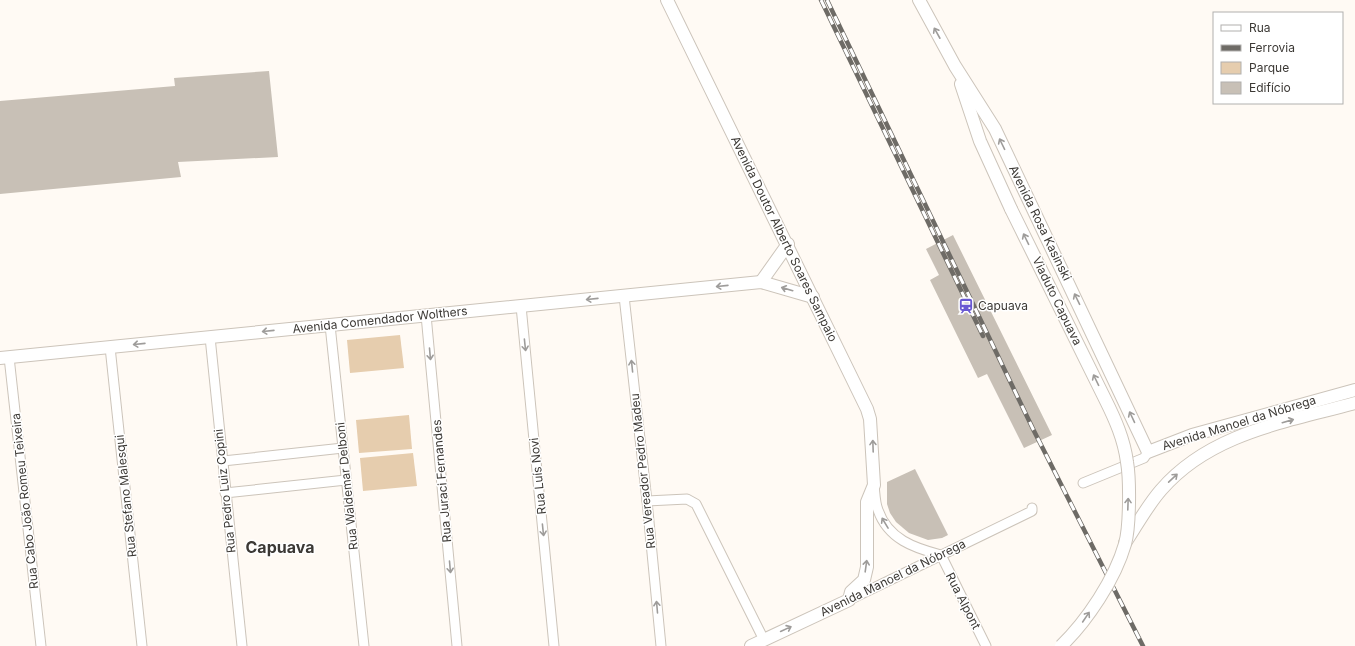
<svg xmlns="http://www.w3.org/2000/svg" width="1355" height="646" font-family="Inter,sans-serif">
<rect width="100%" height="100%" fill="#fffaf4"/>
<g fill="#e6cdae">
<polygon points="400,335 404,368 350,373 347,340"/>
<polygon points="409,415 412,449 359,453 356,420"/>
<polygon points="413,453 417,486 363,491 360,458"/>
</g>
<g fill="#c8c0b6">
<polygon points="269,71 278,157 178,162 181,177 0,194 0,101 175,86 174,78"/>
<polygon points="953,235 1052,435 1024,448 987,374 978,378 930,280 939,275 926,249"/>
<polygon points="915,469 948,535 942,538 928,540 909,533 896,522 890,513 887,504 887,482"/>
</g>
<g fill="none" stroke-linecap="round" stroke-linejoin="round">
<defs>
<g id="street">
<polyline points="624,296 647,501 661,646"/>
<polyline points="521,306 554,646"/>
<polyline points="426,315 457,646"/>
<polyline points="330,325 364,646"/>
<polyline points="210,337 242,646"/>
<polyline points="110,347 142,646"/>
<polyline points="9,357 41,646"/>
<polyline points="223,461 343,448"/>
<polyline points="1083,483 1144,458 1148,452"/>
<path d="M874,485c1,8 1,18 4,25 10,29 36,38 63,45"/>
<polyline points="225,493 346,480"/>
<polyline points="647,501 687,499 696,504 764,640"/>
<polyline points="941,555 986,646"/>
<polyline points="849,600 1032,511 1032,508"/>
</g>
<g id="secondary">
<polyline points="667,0 867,409 870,419 874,485 867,502 867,567 864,580 851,592 849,600 751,646"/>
<polyline points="919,0 955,66 995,129 1148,452 1192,435 1355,390"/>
<polyline points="961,84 980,141 1011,209"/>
<polyline points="761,282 788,244"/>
<polyline points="0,358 761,282 813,297"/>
<path d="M1125,543c12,-18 22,-37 36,-53 49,-57 125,-68 194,-87"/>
</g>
</defs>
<use href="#street" stroke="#ccc4ba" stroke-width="11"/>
<use href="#secondary" stroke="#ccc4ba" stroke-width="14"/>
<use href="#street" stroke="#fff" stroke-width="9"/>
<use href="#secondary" stroke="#fff" stroke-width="12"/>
<defs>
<g id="rail">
<polyline points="821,0 983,336"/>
<polyline points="827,0 1034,431 1143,646"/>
</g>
</defs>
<use href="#rail" stroke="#6e6b66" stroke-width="4.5"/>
<use href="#rail" stroke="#fff" stroke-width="3" stroke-dasharray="9" stroke-linecap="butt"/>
<defs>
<path id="secondary-bridge" d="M1011,209l94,190c10,20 19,40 22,63 3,17 3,65 -2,82 -10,35 -38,77 -64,102"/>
</defs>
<use href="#secondary-bridge" stroke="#ccc4ba" stroke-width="14" stroke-linecap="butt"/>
<use href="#secondary-bridge" stroke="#fff" stroke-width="12"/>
</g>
<defs><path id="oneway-shaft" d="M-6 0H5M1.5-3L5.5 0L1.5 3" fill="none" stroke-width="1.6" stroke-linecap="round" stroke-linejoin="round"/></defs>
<g stroke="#9e9c9a">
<use href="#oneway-shaft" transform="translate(937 33) rotate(-119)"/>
<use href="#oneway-shaft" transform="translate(1002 144) rotate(-116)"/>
<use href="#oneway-shaft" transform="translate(1026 239) rotate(-116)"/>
<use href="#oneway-shaft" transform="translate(722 286) rotate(174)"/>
<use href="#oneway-shaft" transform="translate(787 289) rotate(-164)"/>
<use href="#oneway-shaft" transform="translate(592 299) rotate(174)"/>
<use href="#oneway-shaft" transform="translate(1077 299) rotate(-116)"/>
<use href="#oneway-shaft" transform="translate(268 331) rotate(174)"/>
<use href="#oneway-shaft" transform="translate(139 344) rotate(174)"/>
<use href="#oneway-shaft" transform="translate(525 345) rotate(84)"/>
<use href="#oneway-shaft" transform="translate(430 354) rotate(85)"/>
<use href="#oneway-shaft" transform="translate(632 366) rotate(-96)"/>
<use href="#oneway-shaft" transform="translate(1096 380) rotate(-116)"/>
<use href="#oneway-shaft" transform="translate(1132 417) rotate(-115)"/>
<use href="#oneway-shaft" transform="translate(1288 421) rotate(-16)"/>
<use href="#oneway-shaft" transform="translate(873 446) rotate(-92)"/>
<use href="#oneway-shaft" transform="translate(1173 478) rotate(-43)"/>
<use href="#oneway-shaft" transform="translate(1128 504) rotate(-88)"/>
<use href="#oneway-shaft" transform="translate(885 523) rotate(-121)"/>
<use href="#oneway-shaft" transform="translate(543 530) rotate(84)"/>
<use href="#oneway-shaft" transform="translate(866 566) rotate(-82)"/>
<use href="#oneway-shaft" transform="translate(450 567) rotate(85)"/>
<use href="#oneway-shaft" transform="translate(657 607) rotate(-95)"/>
<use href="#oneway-shaft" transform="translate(1086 617) rotate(-56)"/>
<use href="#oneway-shaft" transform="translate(786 629) rotate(-25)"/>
</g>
<defs>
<symbol id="station-bare" viewBox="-9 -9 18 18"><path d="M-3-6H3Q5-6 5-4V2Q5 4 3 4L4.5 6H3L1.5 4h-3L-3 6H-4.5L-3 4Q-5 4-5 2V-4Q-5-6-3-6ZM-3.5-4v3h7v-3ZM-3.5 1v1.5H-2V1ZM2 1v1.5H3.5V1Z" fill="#6958d2" stroke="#fff" stroke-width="2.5" paint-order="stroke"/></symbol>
</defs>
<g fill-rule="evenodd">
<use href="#station-bare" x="955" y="295" width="22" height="22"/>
</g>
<g text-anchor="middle" stroke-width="3" stroke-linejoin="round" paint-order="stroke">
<g font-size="12" fill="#3c3935" stroke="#fff">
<text transform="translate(1040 223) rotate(64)" y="4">Avenida Rosa Kasinski</text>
<text transform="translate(784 239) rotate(64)" y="4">Avenida Doutor Alberto Soares Sampaio</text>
<text transform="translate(1057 301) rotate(64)" y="4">Viaduto Capuava</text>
<text transform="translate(380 320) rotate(-6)" y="4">Avenida Comendador Wolthers</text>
<text transform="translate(1239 423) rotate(-17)" y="4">Avenida Manoel da Nóbrega</text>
<text transform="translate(643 471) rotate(-96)" y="4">Rua Vereador Pedro Madeu</text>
<text transform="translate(538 476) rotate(-96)" y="4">Rua Luís Novi</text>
<text transform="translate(442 481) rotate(-95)" y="4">Rua Juraci Fernandes</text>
<text transform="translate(347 486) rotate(-96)" y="4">Rua Waldemar Delboni</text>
<text transform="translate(225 491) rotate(-96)" y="4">Rua Pedro Luiz Copini</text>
<text transform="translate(126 496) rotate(-96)" y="4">Rua Stefano Malesqui</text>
<text transform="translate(25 501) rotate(-96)" y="4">Rua Cabo João Romeu Teixeira</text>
<text transform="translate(893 578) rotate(-26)" y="4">Avenida Manoel da Nóbrega</text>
<text transform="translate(963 601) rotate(63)" y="4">Rua Alpont</text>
</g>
<g font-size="12" fill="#3c3935" stroke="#fff" text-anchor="start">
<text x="978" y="310">Capuava</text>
</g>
<g font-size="16" font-weight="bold" fill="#3c3935" stroke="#fff">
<text x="280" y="553">Capuava</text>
</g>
</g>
<rect x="1213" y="12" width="130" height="92" fill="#ffffff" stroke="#b1b0ae"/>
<rect x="1221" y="25" width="20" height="6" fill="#ffffff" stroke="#b1b0ae"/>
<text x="1249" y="32" font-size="12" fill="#3c3935">Rua</text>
<rect x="1221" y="45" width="20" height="6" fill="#6e6b66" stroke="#b1b0ae"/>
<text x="1249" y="52" font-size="12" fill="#3c3935">Ferrovia</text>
<rect x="1221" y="62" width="20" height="12" fill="#e6cdae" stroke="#b1b0ae"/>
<text x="1249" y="72" font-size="12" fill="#3c3935">Parque</text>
<rect x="1221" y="82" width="20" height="12" fill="#c8c0b6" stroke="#b1b0ae"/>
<text x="1249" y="92" font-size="12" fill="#3c3935">Edifício</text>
</svg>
